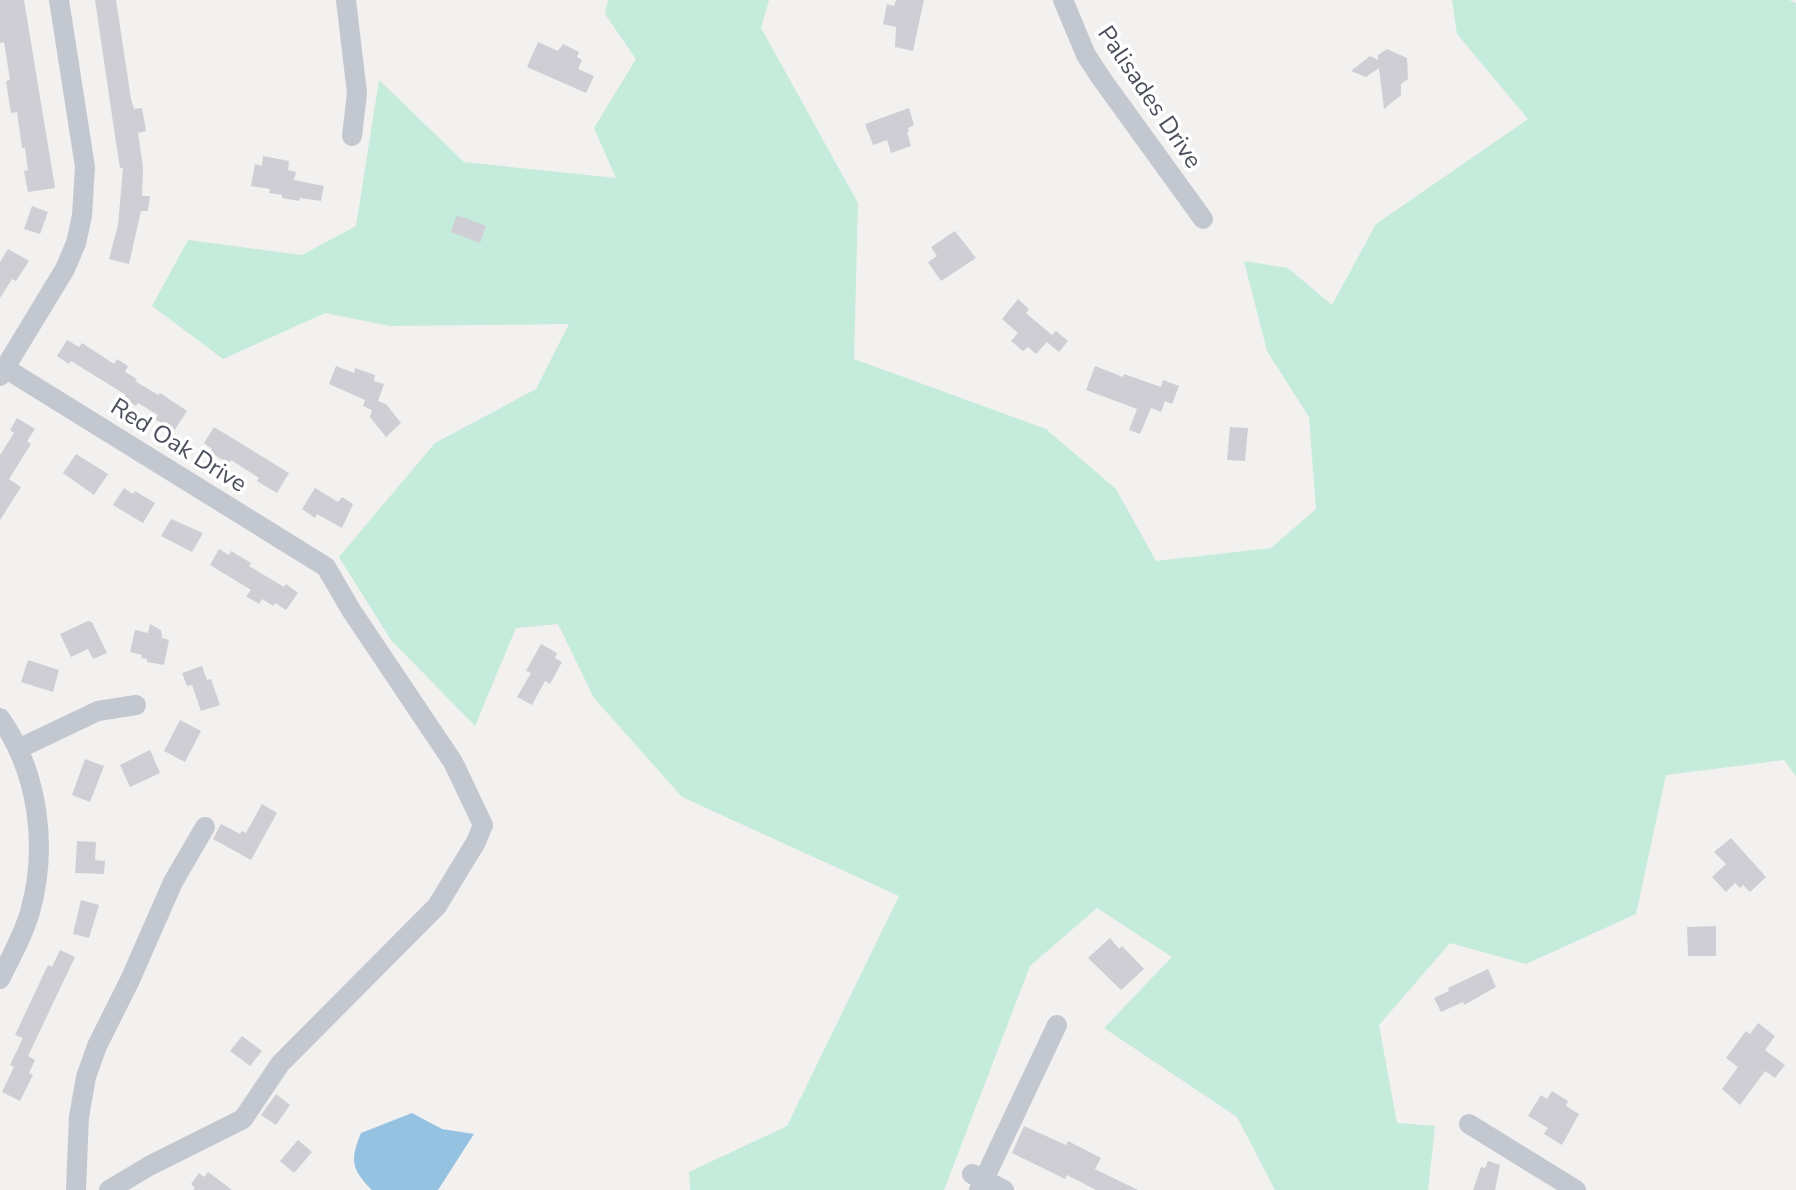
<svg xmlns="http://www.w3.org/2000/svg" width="1796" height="1190" font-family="'Nunito Sans',sans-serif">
<rect width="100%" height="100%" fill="#f2f1f0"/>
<polygon fill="#c4ebdb" points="608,0 769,0 761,28 858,203 854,359 1046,429 1116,489 1156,561 1271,548 1316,509 1309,417 1267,351 1244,261 1288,268 1332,305 1376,224 1528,119 1457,34 1452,0 1789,0 1796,3 1796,776 1784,760 1666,775 1636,914 1526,964 1450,943 1379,1025 1397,1123 1435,1126 1428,1190 1275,1190 1237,1117 1104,1028 1172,957 1097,908 1030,966 944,1190 690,1190 689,1172 787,1126 899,896 682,797 594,698 558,624 516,628 475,726 391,640 339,557 435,443 536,389 569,324 390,326 325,313 223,359 152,306 188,240 302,255 356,226 379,80 464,162 616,178 594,128 636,59 605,14"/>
<path fill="#96c2e2" d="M412,1113l30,16 32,5 -36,56h-66c-21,-21 -22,-30 -11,-57z"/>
<g fill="#ceced4">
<polygon points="0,0 24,0 55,188 28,192 24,171 28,170 25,148 22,148 17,112 11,113 6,81 10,80 4,42 0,43"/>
<polygon points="95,0 116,0 131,99 134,109 142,108 146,131 138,133 143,167 142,196 150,196 148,211 141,211 129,264 109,259 118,225 123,168 120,168 115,136"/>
<polygon points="896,0 924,0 913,51 895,47 896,27 883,24 887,4 894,6"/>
<polygon points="538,42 558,51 563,44 579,52 577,57 582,60 578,69 594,76 586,93 527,67"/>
<polygon points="1387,49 1407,58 1408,79 1401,84 1401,95 1384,109 1379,68 1366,77 1351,71 1370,56 1378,60 1378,55"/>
<polygon points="909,108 914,125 908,128 909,131 907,132 911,146 891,153 887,140 873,145 865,124"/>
<polygon points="263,156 289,161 288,170 296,172 294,180 324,186 321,201 300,198 299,201 282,198 282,195 269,193 270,189 251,186 255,164 262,166"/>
<polygon points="32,206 48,212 40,234 24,229"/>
<polygon points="457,215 486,226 480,243 451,232"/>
<polygon points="955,231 976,258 941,281 928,262 937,256 931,247"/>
<polygon points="8,249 29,261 16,281 12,279 0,298 0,262"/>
<polygon points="1018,299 1029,309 1026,313 1052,335 1056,331 1068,341 1059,352 1047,342 1036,354 1028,347 1023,351 1011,341 1018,333 1002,319"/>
<polygon points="67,340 79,347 82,343 114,364 117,359 128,366 125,372 137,379 135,381 158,395 160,393 187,411 174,431 155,419 158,415 138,403 136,406 124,398 126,395 71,361 69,364 57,356"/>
<polygon points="336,366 354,373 355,368 375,375 374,381 384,384 378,401 386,404 401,423 386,437 370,417 372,410 363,406 365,400 329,384"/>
<polygon points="1095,366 1123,377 1124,374 1161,387 1163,380 1179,386 1172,404 1165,401 1161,412 1151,408 1140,434 1129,430 1137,409 1086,390"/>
<polygon points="17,418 35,429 27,441 31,444 9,479 21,487 0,520 0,455 14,433 10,430"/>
<polygon points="214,427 289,473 277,493 257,481 259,478 231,460 229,464 210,452 212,449 204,443"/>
<polygon points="1230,427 1248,428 1245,461 1227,460"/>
<polygon points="76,454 108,474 94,495 63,473"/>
<polygon points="124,488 133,494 135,491 155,503 143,523 113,505"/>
<polygon points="315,488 338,502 342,497 353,504 342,528 317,514 315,518 302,509"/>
<polygon points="171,519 203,533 192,552 161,536"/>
<polygon points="219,549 229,555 231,551 251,563 249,566 284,587 286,584 298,593 286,610 275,603 273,606 262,599 259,604 246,596 251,590 210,565"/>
<polygon points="88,621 92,622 107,653 93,659 88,649 71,657 60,634"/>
<polygon points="150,624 161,630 162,638 169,640 164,665 147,662 147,659 141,658 142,655 130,652 135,630 148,633"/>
<polygon points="541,644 557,653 555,658 562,662 550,684 545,681 532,705 517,697 531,673 526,671"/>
<polygon points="28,660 59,670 53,692 21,682"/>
<polygon points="202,666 207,680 211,679 220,705 201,711 192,685 187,686 182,673"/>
<polygon points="180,720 201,731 185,762 164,751"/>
<polygon points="150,750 160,773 130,787 120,765"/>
<polygon points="85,759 104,766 90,802 72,795"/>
<polygon points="262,804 277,813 251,860 213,839 221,824 240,834 242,831 246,833"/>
<polygon points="1731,838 1766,877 1750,892 1743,885 1740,888 1735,883 1726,892 1712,877 1726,864 1714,852"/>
<polygon points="77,841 96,842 95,860 105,861 104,874 75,873"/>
<polygon points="81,900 99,905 89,938 73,934"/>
<polygon points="1716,926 1716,956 1688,956 1687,927"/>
<polygon points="1110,938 1119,949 1122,946 1144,969 1121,990 1088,958"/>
<polygon points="60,950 75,957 28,1056 35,1060 29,1073 33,1075 20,1101 2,1092 14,1067 10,1065 23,1038 15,1035 48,965 52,967"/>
<polygon points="1488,969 1496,987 1464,1005 1463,1002 1441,1012 1434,998 1449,991 1448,988"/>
<polygon points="1758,1023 1775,1036 1765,1050 1785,1065 1775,1078 1765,1071 1740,1105 1722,1089 1738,1067 1726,1058 1746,1031 1750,1034"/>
<polygon points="242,1036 262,1051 250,1066 230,1051"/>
<polygon points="1552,1091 1568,1101 1566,1106 1579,1114 1562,1145 1544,1134 1548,1128 1528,1116 1541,1095 1547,1099"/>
<polygon points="276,1094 290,1105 276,1125 261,1115"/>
<polygon points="1024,1126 1066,1145 1068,1141 1101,1158 1095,1169 1138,1190 1096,1190 1067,1175 1065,1179 1012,1153"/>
<polygon points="298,1140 312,1152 294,1173 280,1161"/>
<polygon points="1488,1161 1500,1165 1495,1190 1473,1190 1481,1167 1485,1168"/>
<polygon points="208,1172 232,1190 193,1190 195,1188 191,1184 199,1173 204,1177"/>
</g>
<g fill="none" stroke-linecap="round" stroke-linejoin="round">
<g stroke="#c2c7d0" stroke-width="20">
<polyline points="346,0 357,93 352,136"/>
<polyline points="1063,0 1086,55 1101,78 1203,219"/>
<polyline points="5,368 326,567 351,610 453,762 483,825 476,842 437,906 280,1064 243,1119 149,1166 109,1190"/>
<polyline points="0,376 65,269 76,243 82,216 85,167 59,0"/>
<path d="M0,718c39,55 48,130 30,194 -7,24 -19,45 -30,67"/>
<polyline points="18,749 98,711 136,705"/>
<polyline points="1469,1124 1576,1190"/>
<polyline points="972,1174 1004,1190"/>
<polyline points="76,1190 79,1117 86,1077 97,1046 130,980 173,882 205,827"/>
<polyline points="979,1190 1057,1025"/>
</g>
</g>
<g text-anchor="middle" stroke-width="7" stroke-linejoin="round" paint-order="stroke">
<g font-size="24" fill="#4a4f5b" stroke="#fff">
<text transform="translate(1150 97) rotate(56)" y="8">Palisades Drive</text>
<text transform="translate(179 445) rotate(32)" y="8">Red Oak Drive</text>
</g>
</g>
</svg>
